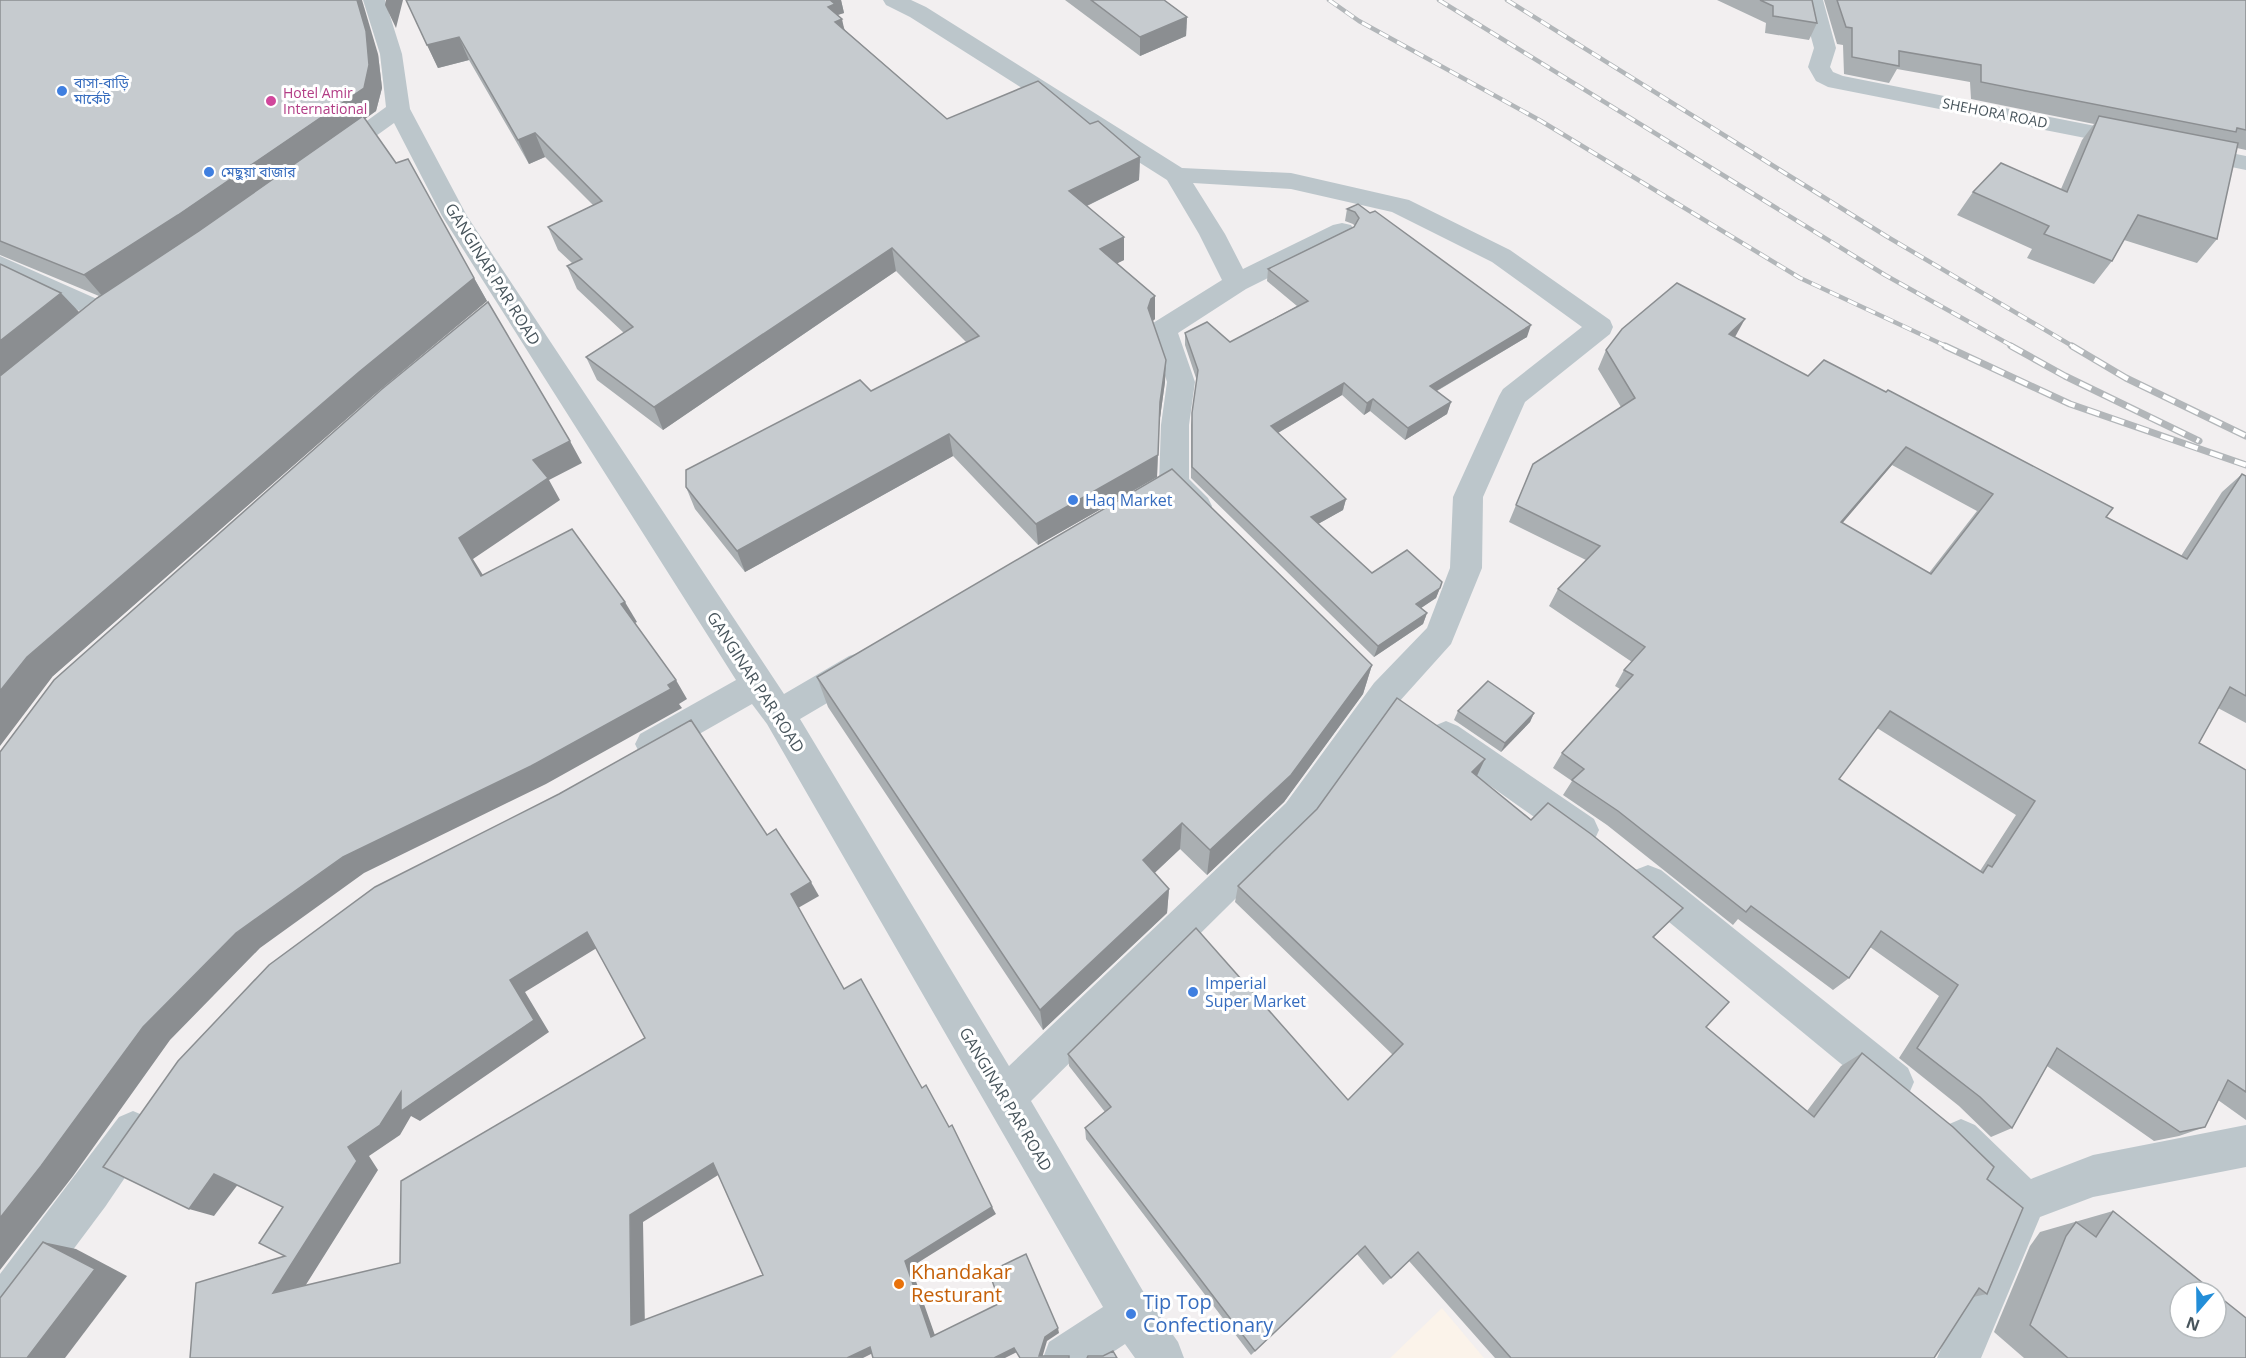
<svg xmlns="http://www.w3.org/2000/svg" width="2246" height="1358" font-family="'Open Sans','Noto Sans Bengali',sans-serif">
<rect width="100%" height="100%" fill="#f2eff0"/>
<polygon fill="#fbf3ea" points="1442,1308 1484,1358 1390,1358"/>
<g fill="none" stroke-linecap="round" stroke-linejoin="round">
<g fill="#bcc6cb" fill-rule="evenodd">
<path d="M363,0h22l17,54 8,55 57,107 317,478 65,-38 12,-4 12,4 4,10 -4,10 -73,43 209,347 277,-263 88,-120 53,-55 23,-60 3,-71 46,-101 4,-7 79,-62 -90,-65 -100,-50 -101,-23 -98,-6 32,51 18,35 90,-44 9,-2 9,2 4,6 -4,6 -105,52 -68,44 17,49 -6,43v54l19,19 4,8 -4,8c-22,7 -39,-13 -49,-31l2,-58 6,-43 -17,-52 3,-7 69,-43 -23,-46 -32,-54 -257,-163 -24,-12 -3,-5h28l15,7 256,161 109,5 118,27 101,50 100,70 3,7 -3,7 -85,68 -42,95 -1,71 -31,76 -53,59 -88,122 -279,276 116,197 31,44 6,16h-49l-10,-14 -21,14h-61l6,-16 54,-35 -336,-583 -15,-20 -88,50 -12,5 -12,-5 -5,-10 5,-10 96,-54 -294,-464 -48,-93 -50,36 -8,2 -8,-2 -4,-5 4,-5 58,-42 -6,-53z"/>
<polygon points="1801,0 1823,0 1836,48 1830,67 1833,72 1843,76 2131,133 2139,135 2143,140 2139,145 2131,147 1828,87 1816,81 1808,67 1814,48"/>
<polygon points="2191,145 2246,156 2246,170 2183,157 2179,152 2183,147"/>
<polygon points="0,256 115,307 119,313 115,319 106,322 97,319 0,274"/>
<polygon points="1446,721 1458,726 1594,819 1599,830 1594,841 1581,846 1568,841 1434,746 1429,736 1434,726"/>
<polygon points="1648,865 1661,870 1908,1068 1914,1082 1908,1096 1894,1102 1880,1096 1635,894 1630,882 1635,870"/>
<polygon points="133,1111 147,1117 153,1131 147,1145 105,1207 16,1326 0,1332 0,1274 119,1117"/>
<polygon points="1961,1119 1975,1125 2031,1179 2093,1155 2246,1125 2246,1167 2093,1197 2040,1217 1981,1358 1937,1358 2001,1208 1947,1153 1941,1139 1947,1125"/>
</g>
<defs>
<g id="rail-far1">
<polyline points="1329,0 1359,21 1541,121 1800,278 1948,347"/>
<polyline points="1439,0 1885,275 2014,347"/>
<polyline points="1507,0 1886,236 2074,347"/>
</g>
<g id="rail">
<polyline points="1945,346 2070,404 2246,465"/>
<polyline points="2011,346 2065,376 2199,441"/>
<polyline points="2072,346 2126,378 2246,436"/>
</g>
</defs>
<use href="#rail-far1" stroke="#b2b6b9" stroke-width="4.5"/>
<use href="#rail" stroke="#b2b6b9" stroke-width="7"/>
<use href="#rail-far1" stroke="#fff" stroke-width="3" stroke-dasharray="10" stroke-linecap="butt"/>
<use href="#rail" stroke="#fff" stroke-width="4.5" stroke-dasharray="13" stroke-linecap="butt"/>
</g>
<g fill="#aaafb2" fill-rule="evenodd">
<polygon points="0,0 378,54 382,88 376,111 365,119 474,278 487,301 375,394 53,676 79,312 99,296 0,255"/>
<polygon points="406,0 841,0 844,13 838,15 845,30 947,119 1090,124 1140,157 1139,180 1087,206 1124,260 1117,263 1155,296 1155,319 1153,321 1165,382 1159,425 1157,477 1038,545 953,456 745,572 695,509 686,487 966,342 896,271 663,430 597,380 586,357 624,333 577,289 567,266 572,263 558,250 548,227 593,205 545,157 529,164 469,60 438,68"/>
<polygon points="1065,0 1164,0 1187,17 1186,36 1140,56"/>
<polygon points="1717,0 1812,0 1817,23 1809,40 1765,33 1766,23"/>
<polygon points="1824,0 2246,0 2246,150 2237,148 2217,239 2197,263 2124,240 2112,261 2094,284 2027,258 2032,249 1957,215 1973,192 2061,189 2082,140 2094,124 1971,99 1970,82 1897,69 1889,83 1844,74 1843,45 1837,44"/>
<polygon points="1358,204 1527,337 1437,391 1451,402 1447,414 1405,440 1370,411 1364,415 1342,395 1278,433 1346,499 1343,510 1318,524 1372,573 1442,582 1436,598 1421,608 1427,613 1423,624 1374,657 1191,478 1191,425 1197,381 1185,345 1185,333 1230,342 1297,306 1267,281 1268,269 1355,226 1353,224 1345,221 1347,209"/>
<path d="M1735,337l73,39 298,141 75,39 41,-64 20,-18 4,2v247l-28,-15 -19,35 47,27v350l-28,-20 -13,27 -26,9 -25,5 -107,-75 -35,62 -21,9 -32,-31 -60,-48 40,-62 -69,-49 -21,31 -16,12 -95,-71 -5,6 -126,-100 -44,-30 9,-14 -19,-13 9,-15 58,-64 -5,-3 9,-16 8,-8 -83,-56 9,-17 28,-29 -77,-38 24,-58 88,-57 -23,-38 8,-19zM1892,465l85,46 -48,62 -87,-50zM1877,728l139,87 -36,56 -141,-92z"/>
<polygon points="1372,665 1363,694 1284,802 1207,875 1180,849 1154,873 1169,889 1167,913 1043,1030 828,707 817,677"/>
<polygon points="1458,711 1534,713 1530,722 1501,752 1454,720"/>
<polygon points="1485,759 1476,776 1531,820 1683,908 1654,937 1706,1027 1807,1111 1841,1066 1862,1053 1987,1179 1987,1294 1973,1297 1934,1358 1495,1358 1409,1261 1391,1278 1383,1285 1357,1254 1251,1355 1086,1139 1085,1128 1105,1112 1069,1066 1068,1054 1348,1100 1393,1055 1235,902 1238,886"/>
<polygon points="2113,1211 2246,1358 2024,1358 1994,1332 2030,1246 2040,1232"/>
</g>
<g fill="#8b8e91">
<polygon points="357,0 362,0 378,54 382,88 376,111 196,238 104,298 84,275"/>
<polygon points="386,0 403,0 396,28 385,5"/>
<polygon points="825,0 841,0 844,13 837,15 842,19 847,42 840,45"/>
<polygon points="1187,17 1186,36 1140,56 1140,37"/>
<polygon points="459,37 469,60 438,68 427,45"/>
<polygon points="535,133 545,157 529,164 518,140"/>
<polygon points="1140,157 1139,180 1070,214 1069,191"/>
<polygon points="1124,237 1124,260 1100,272 1100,249"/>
<polygon points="892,248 896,271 663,430 654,407"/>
<polygon points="474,278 487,301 375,394 53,676 0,746 0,691 27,657 359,372"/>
<polygon points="61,293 82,315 0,381 0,341"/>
<polygon points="1155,296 1155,319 1151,322 1148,308 1151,299"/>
<polygon points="1745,319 1735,337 1729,334"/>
<polygon points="1531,325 1527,337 1426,397 1430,386"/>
<polygon points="1166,360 1165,382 1159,425 1157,477 1038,545 1036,524 1160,402"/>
<polygon points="1344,383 1342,395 1269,438 1271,426"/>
<polygon points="1373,399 1370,411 1364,415 1367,403"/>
<polygon points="1451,402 1447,414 1405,440 1408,428"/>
<polygon points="949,434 953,456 745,572 737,551"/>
<polygon points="570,441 582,463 549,480 560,500 473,559 496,596 481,576 459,538 533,460"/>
<polygon points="1906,447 1892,465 1828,540 1841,522"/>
<polygon points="1346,499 1343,510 1309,529 1311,517"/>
<polygon points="1440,588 1436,598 1412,614 1416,604"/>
<polygon points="625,602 637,622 633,624 621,604"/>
<polygon points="1427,613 1423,624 1374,657 1378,646"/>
<polygon points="1372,665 1363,694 1284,802 1207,875 1210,850"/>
<polygon points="676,680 687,699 679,704 682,708 546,784 364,873 260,948 170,1040 73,1176 0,1270 0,1218 143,1027 236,933 343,857"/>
<polygon points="1534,713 1530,722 1501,752 1505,743"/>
<polygon points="1485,759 1476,778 1472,772"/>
<polygon points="1182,823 1180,849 1142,885 1143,860"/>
<polygon points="811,882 819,896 798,908 791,894"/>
<polygon points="1169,889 1167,913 1043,1030 1040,1010"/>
<polygon points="587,932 600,946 525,992 549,1032 420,1121 411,1116 400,1135 369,1156 378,1170 297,1299 273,1293 348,1147 510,980"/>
<polygon points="713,1163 723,1172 643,1222 645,1329 631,1325 630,1215"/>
<polygon points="214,1174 239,1183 214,1216 189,1209"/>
<polygon points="992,1207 996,1214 911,1267 937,1341 931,1337 905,1261"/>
<polygon points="43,1242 76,1249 127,1276 65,1358 27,1358"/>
<polygon points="1058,1328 1059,1333 1047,1341 1042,1358 1039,1356 1045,1337"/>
<polygon points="870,1347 877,1351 863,1358 847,1358"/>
<polygon points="1014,1348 1017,1352 1005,1358 994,1358"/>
</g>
<g fill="#c6cbcf" stroke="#8b8e91" stroke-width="1.5" fill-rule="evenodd">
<polygon points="0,0 357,0 366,31 369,65 364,88 178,215 84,275 0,241"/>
<polygon points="406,0 830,0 835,4 828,7 842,19 835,22 947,119 1038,81 1090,124 1098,121 1140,157 1069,191 1124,237 1100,249 1155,296 1151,299 1148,308 1166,360 1160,402 1158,455 1036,524 949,434 737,551 686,487 686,470 860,380 871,391 979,336 892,248 654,407 586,357 633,327 567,266 582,259 548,227 602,201 535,133 518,140 459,37 427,45"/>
<polygon points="1091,0 1164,0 1187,17 1140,37"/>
<polygon points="1760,0 1812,0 1817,23 1773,16 1773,6"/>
<polygon points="1837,0 2246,0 2246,130 2237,128 2236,132 1981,82 1981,65 1899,51 1899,66 1852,57 1852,28 1846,27"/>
<polygon points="363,116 396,163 408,159 474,278 359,372 27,657 0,691 0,376 97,298 199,231"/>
<polygon points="2099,116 2238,143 2217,239 2138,215 2112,261 2044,234 2049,226 1973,192 2001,163 2067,192"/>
<polygon points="1358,204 1370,213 1375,211 1531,325 1430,386 1451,402 1408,428 1373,399 1367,403 1344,383 1271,426 1346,499 1311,517 1372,573 1407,550 1442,582 1440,588 1416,604 1427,613 1378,646 1192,467 1192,413 1198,370 1185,333 1207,322 1230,342 1308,301 1268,269 1354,227 1359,218 1355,212 1347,209"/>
<polygon points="0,264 61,293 0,341"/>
<path d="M1677,283l68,36 -16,15 79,42 16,-16 62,32 2,-2 225,118 -7,9 81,42 55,-85 4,2v220l-16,-9 -31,56 47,27v322l-18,-12 -23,47 -25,5 -123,-84 -45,80 -32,-31 -63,-49 41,-63 -77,-54 -32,47 -98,-72 -5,6 -128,-101 -46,-31 12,-11 -22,-16 71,-78 -9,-5 21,-23 -87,-58 42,-43 -84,-41 17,-41 102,-66 -29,-48 16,-21zM1906,447l87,47 -62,80 -90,-52zM1890,711l145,90 -43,66 -4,-2 -5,8 -144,-94z"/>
<polygon points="488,302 570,441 533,460 548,478 459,538 481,576 572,529 625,602 621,604 676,680 668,685 671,689 531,766 343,857 236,933 143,1027 41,1166 0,1218 0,752 54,680 382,389"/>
<polygon points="1172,469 1372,665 1291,775 1210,850 1182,823 1143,860 1169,889 1040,1010 817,677"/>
<polygon points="1488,681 1534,713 1505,743 1458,711"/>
<polygon points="1397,698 1485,759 1472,772 1531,820 1548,803 1591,834 1683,908 1653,937 1729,1002 1706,1027 1814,1117 1862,1053 1953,1127 1994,1167 1987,1179 2023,1208 1987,1294 1979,1288 1934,1358 1511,1358 1418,1252 1391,1278 1365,1246 1255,1351 1085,1128 1111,1107 1068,1054 1196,928 1348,1100 1403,1044 1238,886 1317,809"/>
<path d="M691,720l76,115 9,-6 35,53 -20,12 53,95 17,-10 61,109 4,-3 23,42 3,-2 40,82 -87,54 26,76 69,-34 -11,-31 37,-18 32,74 -13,9 -6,19h30v2h-49l-6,-10 -20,10h-121l-3,-11 -23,11h-657l6,-75 89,-27 -26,-13 24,-36 -69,-33 -25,35 -86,-42 75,-106 91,-96 106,-78 184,-93zM587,932l58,106 -244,143 -1,82 -127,30 84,-132 -9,-14 32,-22 21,-33v19l133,-91 -24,-40zM713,1163l50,112 -132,50 -1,-110z"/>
<polygon points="2113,1211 2214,1292 2180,1292 2180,1328 2216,1328 2216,1294 2246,1318 2246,1358 2068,1358 2030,1325 2066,1236 2076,1222 2096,1237"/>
<polygon points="43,1242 95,1269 27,1358 0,1358 0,1298"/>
<polygon points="1113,1351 1117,1358 1087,1358 1088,1356 1103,1356"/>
</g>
<g fill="#3f7fe0" stroke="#fff" stroke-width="2">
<circle cx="62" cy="91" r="6"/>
<circle cx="209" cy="172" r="6"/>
<circle cx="1073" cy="500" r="6"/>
<circle cx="1193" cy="992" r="6"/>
<circle cx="1131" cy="1314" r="6"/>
</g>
<circle fill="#d1479c" stroke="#fff" stroke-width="2" cx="271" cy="101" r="6"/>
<circle fill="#e8710a" stroke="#fff" stroke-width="2" cx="899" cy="1284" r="6"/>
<g text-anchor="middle" stroke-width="6" stroke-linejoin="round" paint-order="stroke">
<g font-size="14" fill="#366cbe" stroke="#fff" text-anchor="start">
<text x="74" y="88">বাসা-বাড়ি<tspan x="74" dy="16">মার্কেট</tspan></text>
<text x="221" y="177">মেছুয়া বাজার</text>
</g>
<g font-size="14" fill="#b23c85" stroke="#fff" text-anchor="start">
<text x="283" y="98">Hotel Amir<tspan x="283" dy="16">International</tspan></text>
</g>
<g font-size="14" fill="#48555c" stroke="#fff">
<text transform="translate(1995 113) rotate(11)" y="5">SHEHORA ROAD</text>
</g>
<g font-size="16" fill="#48555c" stroke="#fff">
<text transform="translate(493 274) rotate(58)" y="6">GANGINAR PAR ROAD</text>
<text transform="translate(756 682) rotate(57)" y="6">GANGINAR PAR ROAD</text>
<text transform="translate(1006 1099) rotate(59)" y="6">GANGINAR PAR ROAD</text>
</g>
<g font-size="16" fill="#366cbe" stroke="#fff" text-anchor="start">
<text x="1085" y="506">Haq Market</text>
<text x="1205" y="989">Imperial<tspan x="1205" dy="18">Super Market</tspan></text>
</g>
<g font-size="20" fill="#c56008" stroke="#fff" text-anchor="start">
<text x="911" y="1279">Khandakar<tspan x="911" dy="23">Resturant</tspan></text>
</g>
<g font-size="20" fill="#366cbe" stroke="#fff" text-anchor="start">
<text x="1143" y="1309">Tip Top<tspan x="1143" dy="23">Confectionary</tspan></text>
</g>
</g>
<g transform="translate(2198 1310) rotate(200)"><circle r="28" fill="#ffffff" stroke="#b6bbbe" stroke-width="1.5"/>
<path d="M0-4.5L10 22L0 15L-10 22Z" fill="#238ed8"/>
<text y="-9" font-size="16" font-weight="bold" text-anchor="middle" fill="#48555c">N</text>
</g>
</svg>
